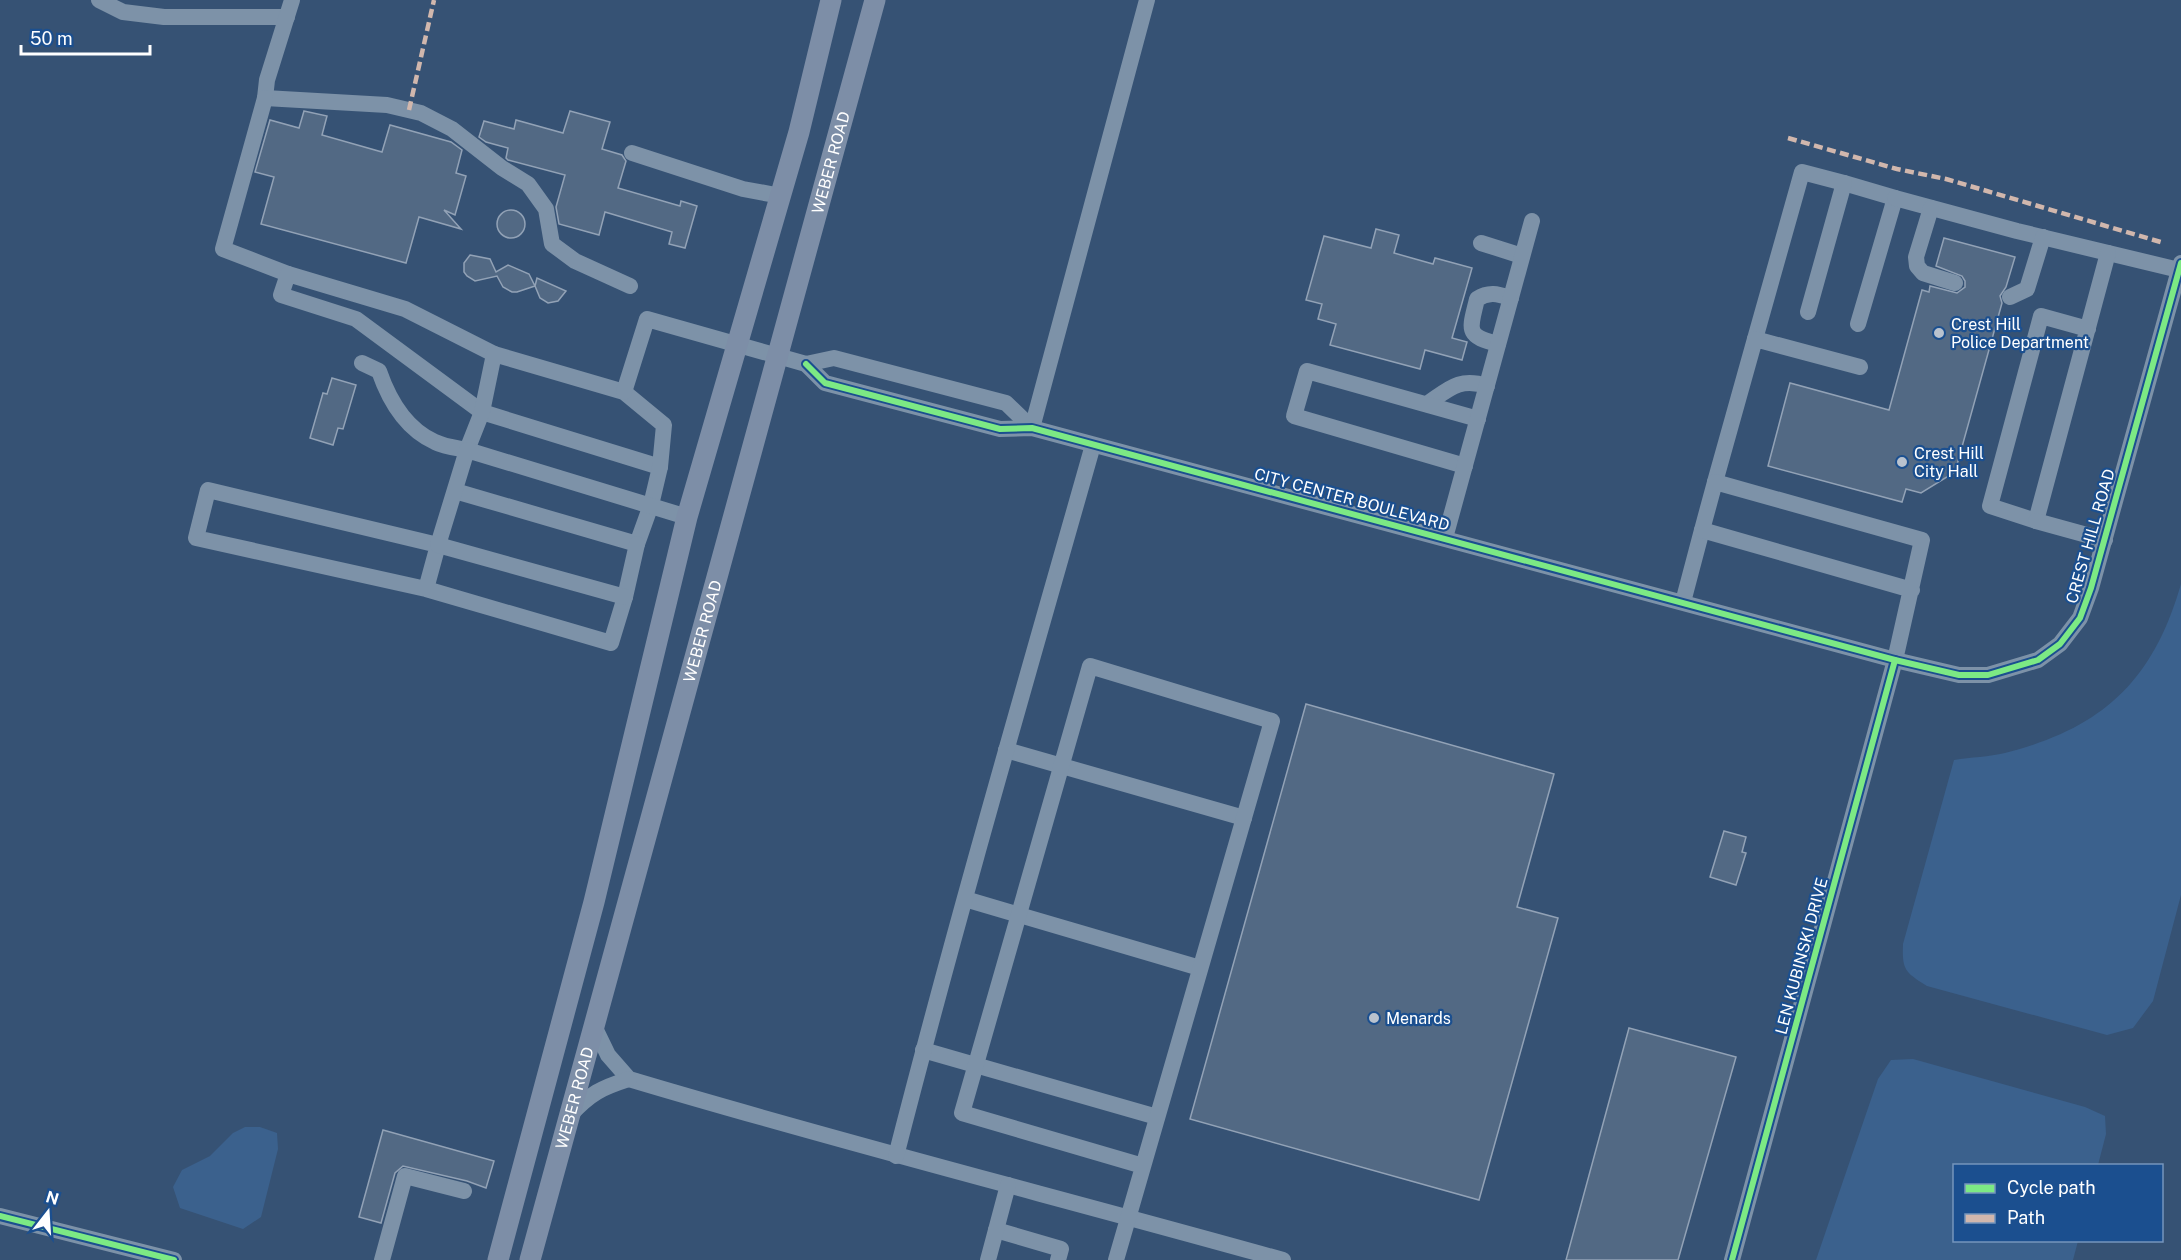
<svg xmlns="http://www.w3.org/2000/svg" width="2181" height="1260" font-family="'Public Sans',sans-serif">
<rect width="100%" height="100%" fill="#365274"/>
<g fill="#3b618d">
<path d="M2181,584v311l-28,106 -20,27 -26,7 -180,-49c-22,-14 -25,-16 -24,-42l51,-184c17,-3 35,-3 51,-7 98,-25 148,-72 176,-169z"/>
<polygon points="1913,1059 2085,1107 2105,1116 2106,1134 2098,1165 1954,1166 1954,1240 2078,1241 2073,1260 1816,1260 1878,1079 1891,1060"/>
<polygon points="245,1127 260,1127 277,1133 278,1149 261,1217 243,1229 180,1208 173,1187 182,1170 210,1156 233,1133"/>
</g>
<g fill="#526984" stroke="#92a2b6" stroke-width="1.5">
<polygon points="304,111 327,116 322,135 382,152 390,125 451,142 462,150 456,173 466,176 455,215 444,210 461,229 419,217 406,263 261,224 274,177 255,172 270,120 299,128"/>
<polygon points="570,111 610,122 602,149 622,155 626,161 618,188 680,206 681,201 697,206 685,248 669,244 672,232 605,212 599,235 559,224 556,207 565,175 508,160 506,158 508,148 486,142 479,137 484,121 514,129 516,120 563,133"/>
<circle cx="511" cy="224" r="14"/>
<polygon points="1376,229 1399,235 1394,253 1433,264 1435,258 1472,268 1452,338 1467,342 1462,360 1425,350 1420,369 1330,345 1336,324 1318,319 1322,304 1306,300 1324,236 1371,248"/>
<polygon points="1944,238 2015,257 2006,287 2000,296 2002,303 1955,472 1921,493 1906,489 1902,502 1768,466 1790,383 1889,410 1922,290 1929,292 1930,286 1957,293 1965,287 1965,281 1962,276 1936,266"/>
<polygon points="470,255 490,259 496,272 508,265 529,274 535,286 537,278 566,291 558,301 548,303 540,298 535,286 517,292 512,292 503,287 497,276 475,281 467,276 464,272 464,263"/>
<polygon points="332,378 356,385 343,429 338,428 333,445 310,438 323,393 327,394"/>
<polygon points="1306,704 1554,774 1517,907 1558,918 1479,1200 1190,1119"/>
<polygon points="1724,831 1746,837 1742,852 1746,853 1736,885 1710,877"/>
<polygon points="1629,1028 1736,1057 1678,1260 1566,1260"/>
<polygon points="383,1130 494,1161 486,1188 467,1181 403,1166 395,1173 381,1223 359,1217"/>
</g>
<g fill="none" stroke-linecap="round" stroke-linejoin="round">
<g stroke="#7d92a8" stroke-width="16">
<polyline points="99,0 123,12 164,17 287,17"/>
<polyline points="292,0 267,80 265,98 387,105 421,113 452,129 502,168 528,184 546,209 552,244 575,261 630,286"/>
<polyline points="265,98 223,249 288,274"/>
<polyline points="632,153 743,189 781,196"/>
<polyline points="1844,183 1895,198 1858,324"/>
<polyline points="1895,198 2017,231 2179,270"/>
<polyline points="1931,208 1916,257 1917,266 1923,273 1955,283"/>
<polyline points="1481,243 1522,256"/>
<polyline points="2010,297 2027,289 2043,237"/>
<polyline points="2088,329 2041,316 1990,506 2036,521 2108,253"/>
<polyline points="1755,339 1802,172 1844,183 1808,312"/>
<path d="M1498,344c-34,-8 -28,-15 -21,-45 12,-8 21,-5 34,-1"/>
<polyline points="494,354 405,309 288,274 281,295 356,319 482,412 660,467"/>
<path d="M362,363l17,8c10,29 27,58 56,71 10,5 22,6 32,8l15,-38 12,-58 130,38 40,33 -4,42 -9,38 -14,39 -182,-53"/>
<polyline points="806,364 825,383 1000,429 1032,428 1895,660 1959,675 1988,675 2038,660 2060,644 2080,618 2091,588 2181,263"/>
<polyline points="624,392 647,319 806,364 834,358 1006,403 1032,428"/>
<path d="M1427,404c22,-15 32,-27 60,-18"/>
<polyline points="1032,428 1147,0"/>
<polyline points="1465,466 1294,416 1307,371 1478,419"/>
<polyline points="1715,482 1755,339 1860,367"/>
<polyline points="2036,521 2105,540"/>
<polyline points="1445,538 1532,221"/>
<polyline points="426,589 196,538 208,490 438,545 426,589 611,643 625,597 637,544"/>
<polyline points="625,597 438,545 467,450 687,517"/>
<polyline points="1683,602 1702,530"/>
<polyline points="1006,750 1244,818"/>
<polyline points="965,899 1200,968"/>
<path d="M593,1024l15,31 21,24c217,65 436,120 654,181"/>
<polyline points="923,1050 1157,1117"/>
<path d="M570,1115c21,-22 31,-27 59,-36"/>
<path d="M896,1156c61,-238 130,-475 197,-711"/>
<polyline points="0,1216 174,1260"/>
<polyline points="996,1230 1061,1249 1058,1260"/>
<polyline points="382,1260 405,1176 464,1191"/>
<polyline points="988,1260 1008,1185"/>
<polyline points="1116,1260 1272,721 1090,666 962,1113 1143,1166"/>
<polyline points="1732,1260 1895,660 1922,540 1715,482 1702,530 1912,590"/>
</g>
<g stroke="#7d8ea7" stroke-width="21">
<polyline points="498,1260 594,902 687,517 799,132 831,0"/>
<path id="s1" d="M530,1260l345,-1260"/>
</g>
<g stroke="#d1b7ad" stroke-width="4.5" stroke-dasharray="9 4.5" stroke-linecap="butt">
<polyline points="409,110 434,0"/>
<polyline points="1788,138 1897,169 1946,179 2164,243"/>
</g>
<defs>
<g id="cycleway">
<polyline points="806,364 825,383 1000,429 1032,428 1895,660 1959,675 1988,675 2038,660 2060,644 2080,618 2091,588 2181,263"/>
<polyline points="0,1216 174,1260"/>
<polyline points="1732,1260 1895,660"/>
</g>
</defs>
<use href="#cycleway" stroke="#1b4f8f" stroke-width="10"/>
<use href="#cycleway" stroke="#7ce984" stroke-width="6"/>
</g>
<g fill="#b9c2ce" stroke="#1b4f8f" stroke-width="2">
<circle cx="1939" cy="333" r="6"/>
<circle cx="1902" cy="462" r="6"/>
<circle cx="1374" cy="1018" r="6"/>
</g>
<g text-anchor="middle" stroke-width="4.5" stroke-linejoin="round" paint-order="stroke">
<g font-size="16" fill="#fff" stroke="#1b4f8f">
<text dy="6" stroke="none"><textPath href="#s1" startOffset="1138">WEBER ROAD</textPath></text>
<text transform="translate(1352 499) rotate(15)" y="6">CITY CENTER BOULEVARD</text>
<text transform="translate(2090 536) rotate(-74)" y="6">CREST HILL ROAD</text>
<text dy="6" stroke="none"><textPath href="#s1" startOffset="652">WEBER ROAD</textPath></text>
<text transform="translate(1801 956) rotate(-75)" y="6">LEN KUBINSKI DRIVE</text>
<text dy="6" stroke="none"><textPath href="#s1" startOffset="168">WEBER ROAD</textPath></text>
</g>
<g font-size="16" fill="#fff" stroke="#1b4f8f" text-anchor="start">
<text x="1951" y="330">Crest Hill<tspan x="1951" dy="18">Police Department</tspan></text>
<text x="1914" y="459">Crest Hill<tspan x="1914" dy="18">City Hall</tspan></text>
<text x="1386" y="1024">Menards</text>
</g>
</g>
<rect x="1953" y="1164" width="210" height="78" fill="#1b4f8f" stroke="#7695bc" stroke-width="1.5"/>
<rect x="1965" y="1184" width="30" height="9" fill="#7ce984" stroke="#7695bc" stroke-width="1.5"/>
<text x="2007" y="1194" font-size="18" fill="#ffffff">Cycle path</text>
<rect x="1965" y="1214" width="30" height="9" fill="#d1b7ad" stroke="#7695bc" stroke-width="1.5"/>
<text x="2007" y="1224" font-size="18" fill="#ffffff">Path</text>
<g transform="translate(48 1212) rotate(17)" stroke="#1b4f8f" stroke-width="4.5" paint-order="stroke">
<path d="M0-4.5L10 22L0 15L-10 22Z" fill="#ffffff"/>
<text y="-9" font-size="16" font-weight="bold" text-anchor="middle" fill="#ffffff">N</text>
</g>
<path d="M21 45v9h129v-9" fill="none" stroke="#ffffff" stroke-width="3"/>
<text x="30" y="45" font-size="18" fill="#ffffff" stroke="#1b4f8f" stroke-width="4.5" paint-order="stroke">50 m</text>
</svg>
